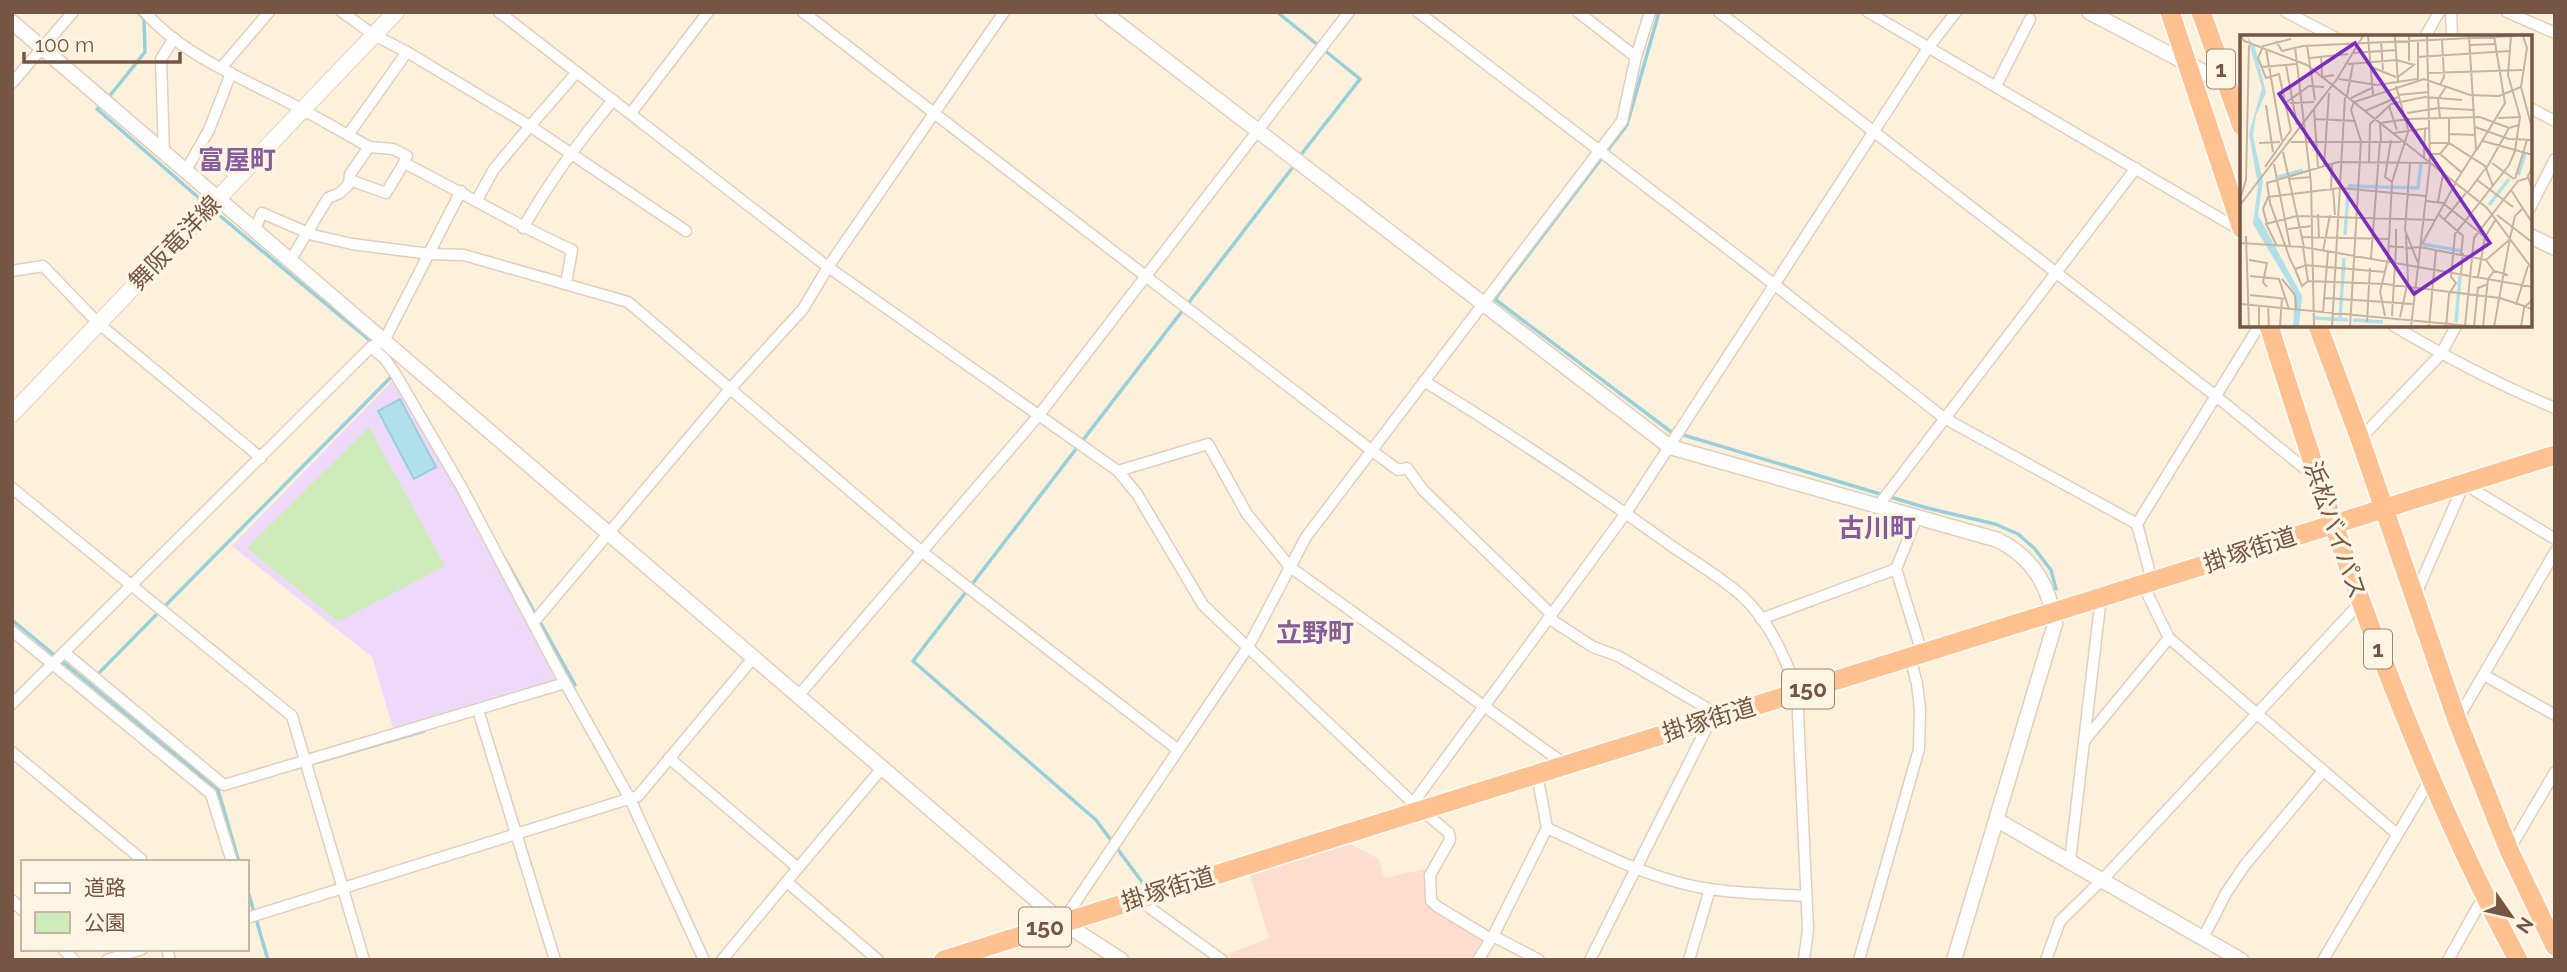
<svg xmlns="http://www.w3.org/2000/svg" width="2567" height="972" font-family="Raleway,'Noto Sans JP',sans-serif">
<rect width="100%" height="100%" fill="#fef1dc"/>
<polygon fill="#ffdecf" points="1350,844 1379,859 1384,878 1425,869 1424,885 1426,895 1483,939 1470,960 1234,960 1228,954 1269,938 1250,874"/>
<polygon fill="#eed9fa" points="392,381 418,420 453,483 556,681 394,731 372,657 232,546"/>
<polygon fill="#ceecba" points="369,427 445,566 338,622 247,548"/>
<polygon fill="#b0e0e9" stroke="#95d0db" stroke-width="2" points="400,399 436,467 414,479 378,411"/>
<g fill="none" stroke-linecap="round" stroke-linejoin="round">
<g stroke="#95d0db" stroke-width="3.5">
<polyline points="1277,12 1360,79 1300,156"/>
<polyline points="1659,12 1627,125 1497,296 1496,300 1670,431 1927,508 1995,524 2018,534 2034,548 2051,570 2056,589"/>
<polyline points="108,98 145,52 144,19 138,12"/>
<polyline points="103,104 97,109 207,205"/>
<polyline points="213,210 374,344"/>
<polyline points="505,559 575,685 569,687"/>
<polyline points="12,620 218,790 239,862"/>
<polyline points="89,683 392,376"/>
<polyline points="294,769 424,731"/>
<polyline points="247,888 268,960"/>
<polyline points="1148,890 1096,820 913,661 1296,163"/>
</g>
<defs>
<g id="minor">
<path d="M145,12c34,40 89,63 135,86 30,15 59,32 89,49l24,2 14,7 -3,7c56,28 110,61 168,87l-6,34"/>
<polyline points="342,12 374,35 407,52 530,126 494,169 477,200"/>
<polyline points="499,12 828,267 1118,471 1137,494 1203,605 1413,803 1449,833 1450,840 1430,875 1431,901 1438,907 1491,939"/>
<polyline points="803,12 1371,450 1398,470 1407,468 1423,490 1552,615"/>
<polyline points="1418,12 1775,285 1944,418 2137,524 2152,581"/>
<polyline points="1578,12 1636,57"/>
<polyline points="1719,12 2217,397 2315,477"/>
<polyline points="1868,12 2240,230"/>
<polyline points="2286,12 2334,37"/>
<polyline points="2451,12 2452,37"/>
<polyline points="2507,12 2555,33"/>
<polyline points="2425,37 2439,12"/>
<polyline points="221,68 269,12"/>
<polyline points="577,72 530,126 686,231"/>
<polyline points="12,83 73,12"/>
<polyline points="1996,86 2030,19"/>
<polyline points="2530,108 2555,121"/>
<polyline points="631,113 708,12"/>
<polyline points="348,135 407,52"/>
<polyline points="164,153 161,59 174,38"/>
<polyline points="185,172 209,130 231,73"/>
<polyline points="350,180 386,193 404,163"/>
<polyline points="2530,208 2555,159"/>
<path d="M523,228c28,-49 55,-85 90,-128"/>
<polyline points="254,231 262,213 313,235 352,244 430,254 464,255 628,302 921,551 1177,749"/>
<polyline points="290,261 328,198 340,193 349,184 350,174 369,147"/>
<polyline points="12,271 43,266 98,323 261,458"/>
<path d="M2394,326c52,31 105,59 161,82"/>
<polyline points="371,347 385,359 396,375 462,488 554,663 630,799 704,960"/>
<path d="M1424,381c81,50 158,101 235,156 27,20 58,37 83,59 27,25 44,62 55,96l11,237 -4,31"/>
<polyline points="2360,439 2441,354 2456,326"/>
<polyline points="1118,471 1208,444 1247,514 1290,567 1566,765"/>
<polyline points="12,488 292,716 364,960"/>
<polyline points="1878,506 2136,168"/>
<polyline points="1917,517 1896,569 1922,653"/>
<polyline points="2137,524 2259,326"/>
<polyline points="2143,585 2169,638 2397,834"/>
<polyline points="2415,596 2464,484 2555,539"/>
<polyline points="1550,619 1593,647 1618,656 1710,710 1711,719 1590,960"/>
<polyline points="1761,619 1896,569"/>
<polyline points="533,623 730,389 803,309 828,267 1004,12"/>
<polyline points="12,631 211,794 232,862"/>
<polyline points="64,652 224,785 565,683"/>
<polyline points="2484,675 2555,715"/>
<polyline points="799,695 1039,415 1349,12"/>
<polyline points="12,704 371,347 384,341 461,191"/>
<polyline points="478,710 555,960"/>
<polyline points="2457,720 2555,552"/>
<polyline points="2084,741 2169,638"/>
<polyline points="12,752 141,859 142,862"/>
<polyline points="669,758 798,868 722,960"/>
<polyline points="1413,803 1626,513 1928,48 1956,12"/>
<path d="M1547,828c42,19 85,42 130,54 41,12 86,11 129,14"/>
<polyline points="2509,850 2555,772"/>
<polyline points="2070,861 2101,597"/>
<polyline points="798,868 883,767"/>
<polyline points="787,882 878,960"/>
<polyline points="1146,896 1150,908 1222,960"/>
<polyline points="12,900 23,911"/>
<polyline points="247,918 638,796 754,657"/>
<polyline points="1062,922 1248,647 1306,537 1622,121 1636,57 1650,12"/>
<polyline points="1493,936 1539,960"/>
<polyline points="2203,938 2226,893 2245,865 2323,771"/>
<polyline points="63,949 74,960"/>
<polyline points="167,949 170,960"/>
<polyline points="107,960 142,949"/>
<polyline points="1478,960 1493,936 1547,828 1537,774"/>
<polyline points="1689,960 1710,889"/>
<polyline points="1859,960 1919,749 1920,709 1917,684 1910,657"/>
<polyline points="2046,960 2060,921 2103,879 2360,603"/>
<polyline points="2323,960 2431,778"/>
<polyline points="2448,960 2484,896"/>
</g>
<g id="tertiary">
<path d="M1103,12l567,435 328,93c35,18 51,45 57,84l-101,336"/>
<polyline points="2089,12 2242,92"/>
<polyline points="12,22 1062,922 1121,960"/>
<polyline points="2530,236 2555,248"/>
<polyline points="1997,820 2241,960"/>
</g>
<polyline id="secondary" points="12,414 396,12"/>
<g id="trunk">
<polyline points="2170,12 2242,229"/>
<polyline points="2201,12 2242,126"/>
<path d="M2269,326c68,217 141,432 249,634"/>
<polyline points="2318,326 2360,439 2457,720 2509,850 2555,946"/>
<polyline points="944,960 2555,455"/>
</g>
</defs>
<use href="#minor" stroke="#e4cebb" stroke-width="13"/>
<use href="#tertiary" stroke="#e4cebb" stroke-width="17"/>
<use href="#secondary" stroke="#eacfb7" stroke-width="18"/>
<use href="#trunk" stroke="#fff" stroke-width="22"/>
<use href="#minor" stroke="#fff" stroke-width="10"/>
<use href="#tertiary" stroke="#fff" stroke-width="14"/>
<use href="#secondary" stroke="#fff" stroke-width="16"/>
<use href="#trunk" stroke="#ffc18f" stroke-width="19"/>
</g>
<g text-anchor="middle" stroke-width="7" stroke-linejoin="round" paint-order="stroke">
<g fill="#fff5e4" stroke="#9e8573" stroke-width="2">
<rect x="2207" y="49.5" width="28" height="39" rx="5"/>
<rect x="2364" y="629.5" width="28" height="39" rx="5"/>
<rect x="1782" y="669.5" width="52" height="39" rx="5"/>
<rect x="1019" y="907.5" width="52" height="39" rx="5"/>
</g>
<g font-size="23" font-weight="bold" fill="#755543">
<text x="2221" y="77">1</text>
<text x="2378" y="657">1</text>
<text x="1808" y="697">150</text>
<text x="1045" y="935">150</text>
</g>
<g font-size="24" fill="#755543" stroke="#fff5e4">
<text transform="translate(175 243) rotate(-46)" y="8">舞阪竜洋線</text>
<text transform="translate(2335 530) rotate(71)" y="8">浜松バイパス</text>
<text transform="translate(2250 550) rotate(-18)" y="8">掛塚街道</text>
<text transform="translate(1709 720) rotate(-17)" y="8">掛塚街道</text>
<text transform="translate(1168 889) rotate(-17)" y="8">掛塚街道</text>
</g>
<g font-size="26" font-weight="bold" fill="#855e99" stroke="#fff5e4">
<text x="237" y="169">富屋町</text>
<text x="1877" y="537">古川町</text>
<text x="1315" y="642">立野町</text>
</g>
</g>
<g transform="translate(2240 35)">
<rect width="292" height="292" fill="#fef1dc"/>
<path d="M7,1l8,11 11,46 -10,22 -3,21 10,45 -5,34 44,81 -3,31h-6l2,-33 -42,-70 5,-39 -9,-51 13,-46z" fill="#b0e0e9"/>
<path fill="none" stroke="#b0e0e9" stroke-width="3.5" d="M278,140l7,-21M38,142l25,-7M108,151l70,2 3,-24M249,170l20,-26M105,200l3,-43M182,209l40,7M75,283l33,2M100,285l4,-62M113,285l30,2M216,287l4,-46"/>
<path fill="none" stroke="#c7b39f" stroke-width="2" d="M1,1l3,5 63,24 180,143 46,62M128,1l5,59M155,1l3,46M283,1l4,12 -6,39 12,45M51,4l-28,7 -5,12 8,20 13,-4 12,56M36,6l6,10 21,-5 212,-10M141,7l2,28M67,10l8,55M230,10l25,-1M55,12l16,136 3,144M26,14l16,92M113,18l43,-3M81,21l1,21 12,-2M178,22l91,-6M70,23l38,-4M169,26v-25M108,29l49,-4 17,5M46,30l11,60M22,32l34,-3M131,32l25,10M189,38l93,-3M158,42l17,-13M99,44l38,6 40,-6M178,45v-40M200,50l4,-8 -2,-38M156,51l12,43M158,60l31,-3M107,61l6,-32M111,63l21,-10M50,68l24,-1M44,69l25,-18 15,1M26,70l7,47M149,71l8,24M74,74l4,59M125,76l33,-14M167,78l32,-5 34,2M200,83l-2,-19 8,-12M258,83l23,-1M75,84l40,2M235,92l34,12 24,1M154,98l35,-5M209,99l26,1M151,105l-6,37 7,5M141,106l-1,-18 28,-4 72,-2 29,11 10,-3M243,106l50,14M51,107h110M19,108l21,-1M190,108h19l36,23 8,20M236,116l29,-48 -11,-67M43,117l21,95M190,119h10l21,18M200,119l9,-11v-26M184,123l1,-30M129,128l1,-39 21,-20 34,-7 37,3M170,128l-5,67 13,33M252,128l22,16M34,129l16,82M84,131l5,-73M293,131l-5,10 5,17M25,132l26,-37M246,134l23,-41M48,144l23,-2M275,144l12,-39M237,145l36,27M215,148l21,-33 -7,-114M91,154l1,-25M93,154l2,26M271,155l22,34M228,157l17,-23M1,161l5,-16 3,-135M186,166l17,2 42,34M198,167l5,-28M0,170l97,-126 26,-43M78,179l1,23M198,179l25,22 -2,19M257,180l36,28M204,185l22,-27M27,188l-4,-14 5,-12 72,-9 86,8M48,194l24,-3M6,201l3,91M62,202l88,2M270,203l5,-22 7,-7M0,208l63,4 230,40M182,209l33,-60M37,211l-11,-22 31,-8 138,4M149,211l7,1v-18M63,212l5,34 77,3 115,14 33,11M165,213l15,-1 66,13 23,-20M83,216l7,-36M131,223l9,-117M9,225l18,3 -4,19 4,5M246,225l8,11 14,4M64,230l81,7M64,231l-9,3 -5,-10 -20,-56 -3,-20 71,-21 91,1M55,234l7,17 6,-5M221,239l2,-21M10,241l29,3 10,30M238,242l7,-40 11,-18M42,244l13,16 1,14M10,260l37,4M85,263l89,6M0,269l241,23M19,270v22M276,270l12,-39M28,271l1,21M83,277l5,-60M145,281l-5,-24 8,-33 4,-77 17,-53M152,281l4,-69h8M160,282l8,-36 -2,-46M127,287l3,-54M225,291l9,-88 44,-57 10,-3M234,291l4,-38 10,-4M40,292l2,-29M92,292l13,-230M110,292l11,-186 -10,-31 3,-8 70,-23 46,16 29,1 22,-9M171,292l19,-164 -3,-127M189,292l7,-77M206,292l3,-33 7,-11 -5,-6 4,-43 54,-69 6,-14 5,-34 -12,-42 3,-39M243,292l5,-48 6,-8M254,292l16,-89M281,292l3,-19 9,-9"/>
<path fill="#7b2cbf" fill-opacity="0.15" stroke="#7b2cbf" stroke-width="3.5" d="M115,8l135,200 -76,51 -135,-200z"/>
<rect width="292" height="292" fill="none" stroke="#755543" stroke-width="3.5"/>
</g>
<rect width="2567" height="972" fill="none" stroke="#755543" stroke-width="28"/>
<rect x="21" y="860" width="228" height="91" fill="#fff5e4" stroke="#c8b5a4" stroke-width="2"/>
<rect x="35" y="883" width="35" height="10" fill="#ffffff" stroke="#c8b5a4" stroke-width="2"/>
<text x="84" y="895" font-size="21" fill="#755543">道路</text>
<rect x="35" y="912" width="35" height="21" fill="#ceecba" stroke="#c8b5a4" stroke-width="2"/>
<text x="84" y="930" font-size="21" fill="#755543">公園</text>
<g transform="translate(2511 916) rotate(124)" stroke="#fff5e4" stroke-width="5" paint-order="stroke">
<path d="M0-5L12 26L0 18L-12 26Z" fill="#755543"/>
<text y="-10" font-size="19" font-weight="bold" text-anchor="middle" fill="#755543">N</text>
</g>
<path d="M24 52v10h156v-10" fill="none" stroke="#755543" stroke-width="3.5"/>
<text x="35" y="52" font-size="21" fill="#755543" stroke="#fff5e4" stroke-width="5" paint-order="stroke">100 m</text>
</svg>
